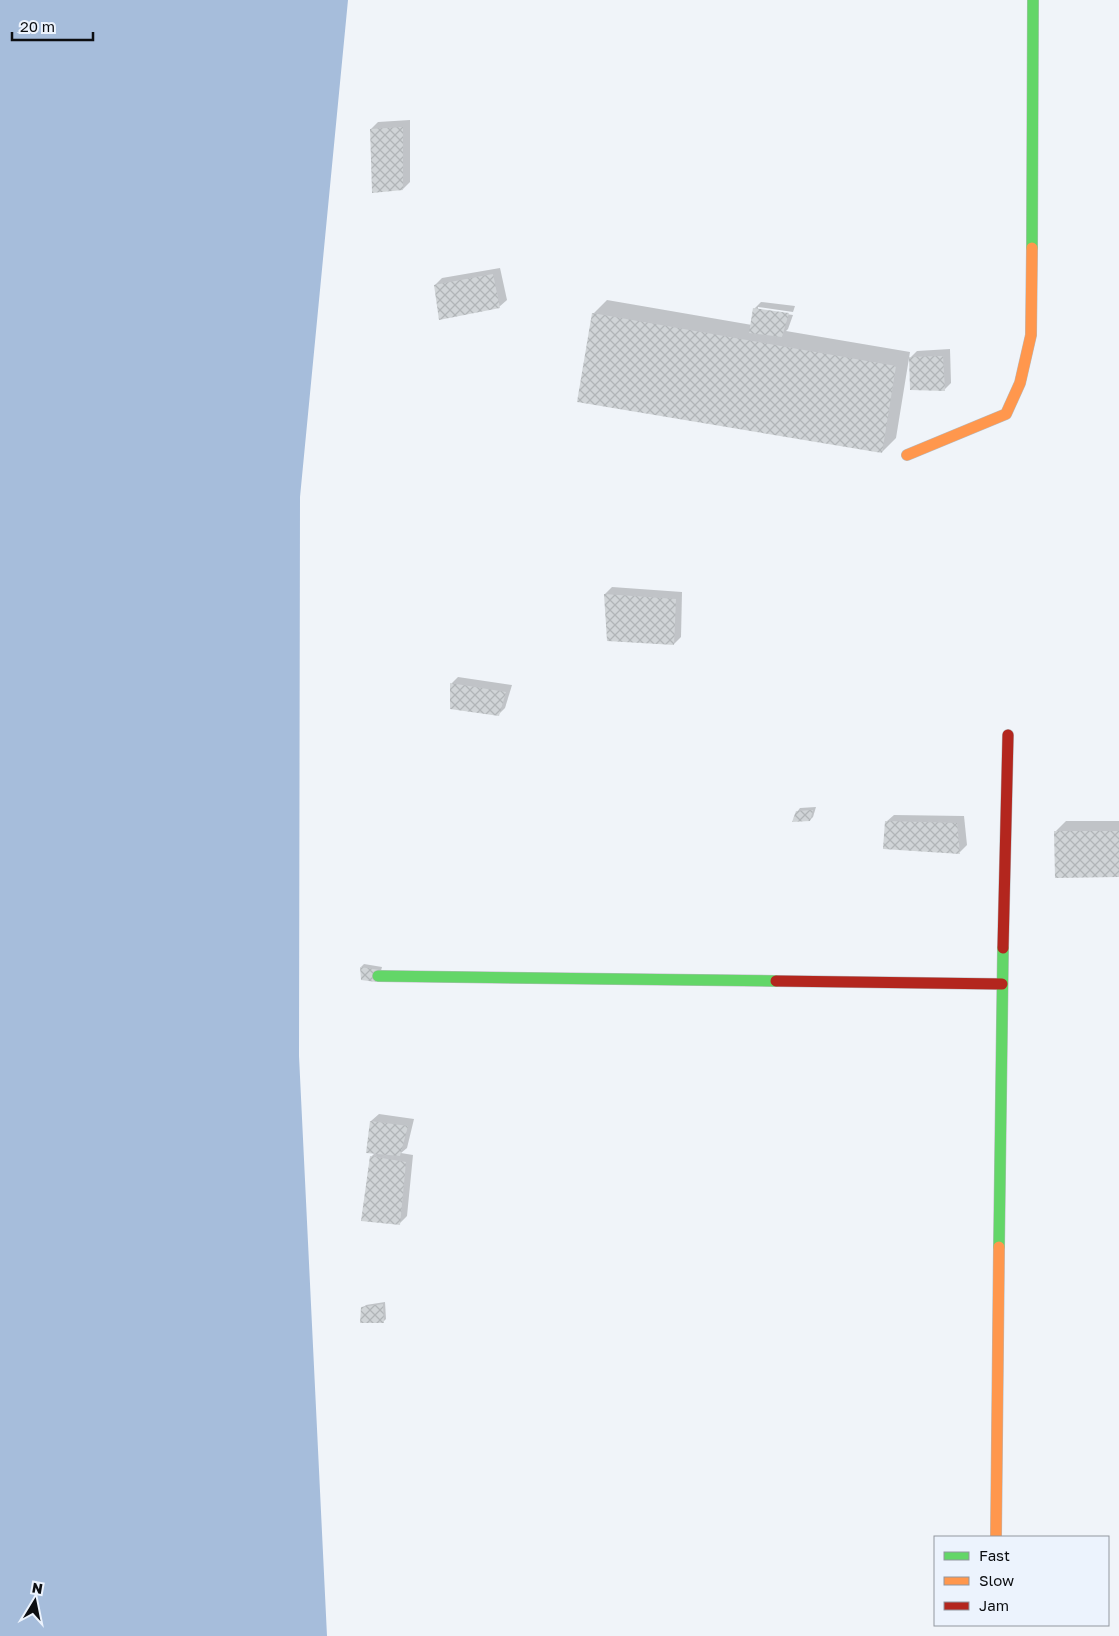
<svg xmlns="http://www.w3.org/2000/svg" width="1119" height="1636" font-family="'Golos Text',sans-serif">
<defs>
<pattern id="building-cross-hatch" width="8" height="8" patternUnits="userSpaceOnUse" patternTransform="scale(1.25)"><rect width="8" height="8" fill="#d0d4d7"/><path d="M0 0l8 8M0 8l8-8" fill="none" stroke="#b1b5b8"/></pattern>
</defs>
<rect width="100%" height="100%" fill="#f0f4f9"/>
<polygon fill="#a6bddb" points="0,0 348,0 300,497 299,1056 327,1636 0,1636"/>
<g fill="#0003">
<polygon points="410,120 410,182 403,189 371,129 378,122"/>
<polygon points="500,268 507,300 499,307 435,285 442,278"/>
<polygon points="607,300 752,325 754,309 761,302 795,306 793,312 758,307 758,310 793,315 788,329 786,331 910,352 896,438 882,452 593,314"/>
<polygon points="950,349 951,383 944,390 910,358 917,351"/>
<polygon points="612,587 682,592 681,637 674,644 605,594"/>
<polygon points="458,677 512,685 505,708 498,715 451,684"/>
<polygon points="816,807 813,817 810,820 797,812 800,808"/>
<polygon points="894,815 964,816 967,845 960,852 886,822"/>
<polygon points="1066,821 1119,821 1119,876 1055,832"/>
<polygon points="364,964 382,967 379,978 361,967"/>
<polygon points="379,1114 414,1119 407,1148 401,1153 413,1155 407,1216 400,1223 371,1157 375,1153 371,1121"/>
<polygon points="385,1302 386,1319 383,1322 362,1308 366,1305"/>
</g>
<g fill="url(#building-cross-hatch)">
<polygon points="403,127 403,190 372,193 370,129"/>
<polygon points="493,274 500,308 439,320 434,285"/>
<polygon points="753,308 789,313 782,337 749,333"/>
<polygon points="592,313 896,366 882,453 577,402"/>
<polygon points="943,356 945,391 910,390 909,357"/>
<polygon points="604,594 676,599 674,645 607,641"/>
<polygon points="450,683 506,692 499,716 450,709"/>
<polygon points="813,810 810,821 792,822 796,811"/>
<polygon points="885,821 957,823 960,854 883,849"/>
<polygon points="1054,831 1119,831 1119,877 1055,878"/>
<polygon points="360,967 380,970 376,982 361,980"/>
<polygon points="370,1121 408,1126 400,1156 366,1153"/>
<polygon points="370,1156 406,1162 400,1225 361,1221"/>
<polygon points="383,1304 384,1323 360,1323 361,1307"/>
</g>
<g fill="none" stroke-linecap="round" stroke-linejoin="round">
<defs>
<g id="fast">
<polyline points="1032,248 1033,0"/>
<polyline points="378,976 776,981"/>
<polyline points="999,1247 1003,948"/>
</g>
<g id="slow">
<polyline points="907,455 1006,414 1020,383 1031,335 1032,248"/>
<polyline points="996,1537 999,1247"/>
</g>
<g id="jam">
<polyline points="1003,948 1008,735"/>
<polyline points="776,981 1002,984"/>
</g>
</defs>
<use href="#fast" stroke="#b8bbbf" stroke-width="12"/>
<use href="#slow" stroke="#b8bbbf" stroke-width="12"/>
<use href="#jam" stroke="#b8bbbf" stroke-width="12"/>
<use href="#fast" stroke="#63d668" stroke-width="11"/>
<use href="#slow" stroke="#ff974d" stroke-width="11"/>
<use href="#jam" stroke="#b3261e" stroke-width="11"/>
</g>
<rect x="934" y="1536" width="175" height="90" fill="#ecf3fd" stroke="#92979f"/>
<rect x="944" y="1552" width="25" height="8" fill="#63d668" stroke="#92979f"/>
<text x="979" y="1561" font-size="15" fill="#0c0e11">Fast</text>
<rect x="944" y="1577" width="25" height="8" fill="#ff974d" stroke="#92979f"/>
<text x="979" y="1586" font-size="15" fill="#0c0e11">Slow</text>
<rect x="944" y="1602" width="25" height="8" fill="#b3261e" stroke="#92979f"/>
<text x="979" y="1611" font-size="15" fill="#0c0e11">Jam</text>
<g transform="translate(35 1601) rotate(10)" stroke="#ecf3fd" stroke-width="4" paint-order="stroke">
<path d="M0-4L9 19L0 12L-9 19Z" fill="#0c0e11"/>
<text y="-8" font-size="14" font-weight="bold" text-anchor="middle" fill="#0c0e11">N</text>
</g>
<path d="M12 32v8h81v-8" fill="none" stroke="#0c0e11" stroke-width="2.5"/>
<text x="20" y="32" font-size="15" fill="#0c0e11" stroke="#ecf3fd" stroke-width="4" paint-order="stroke">20 m</text>
</svg>
